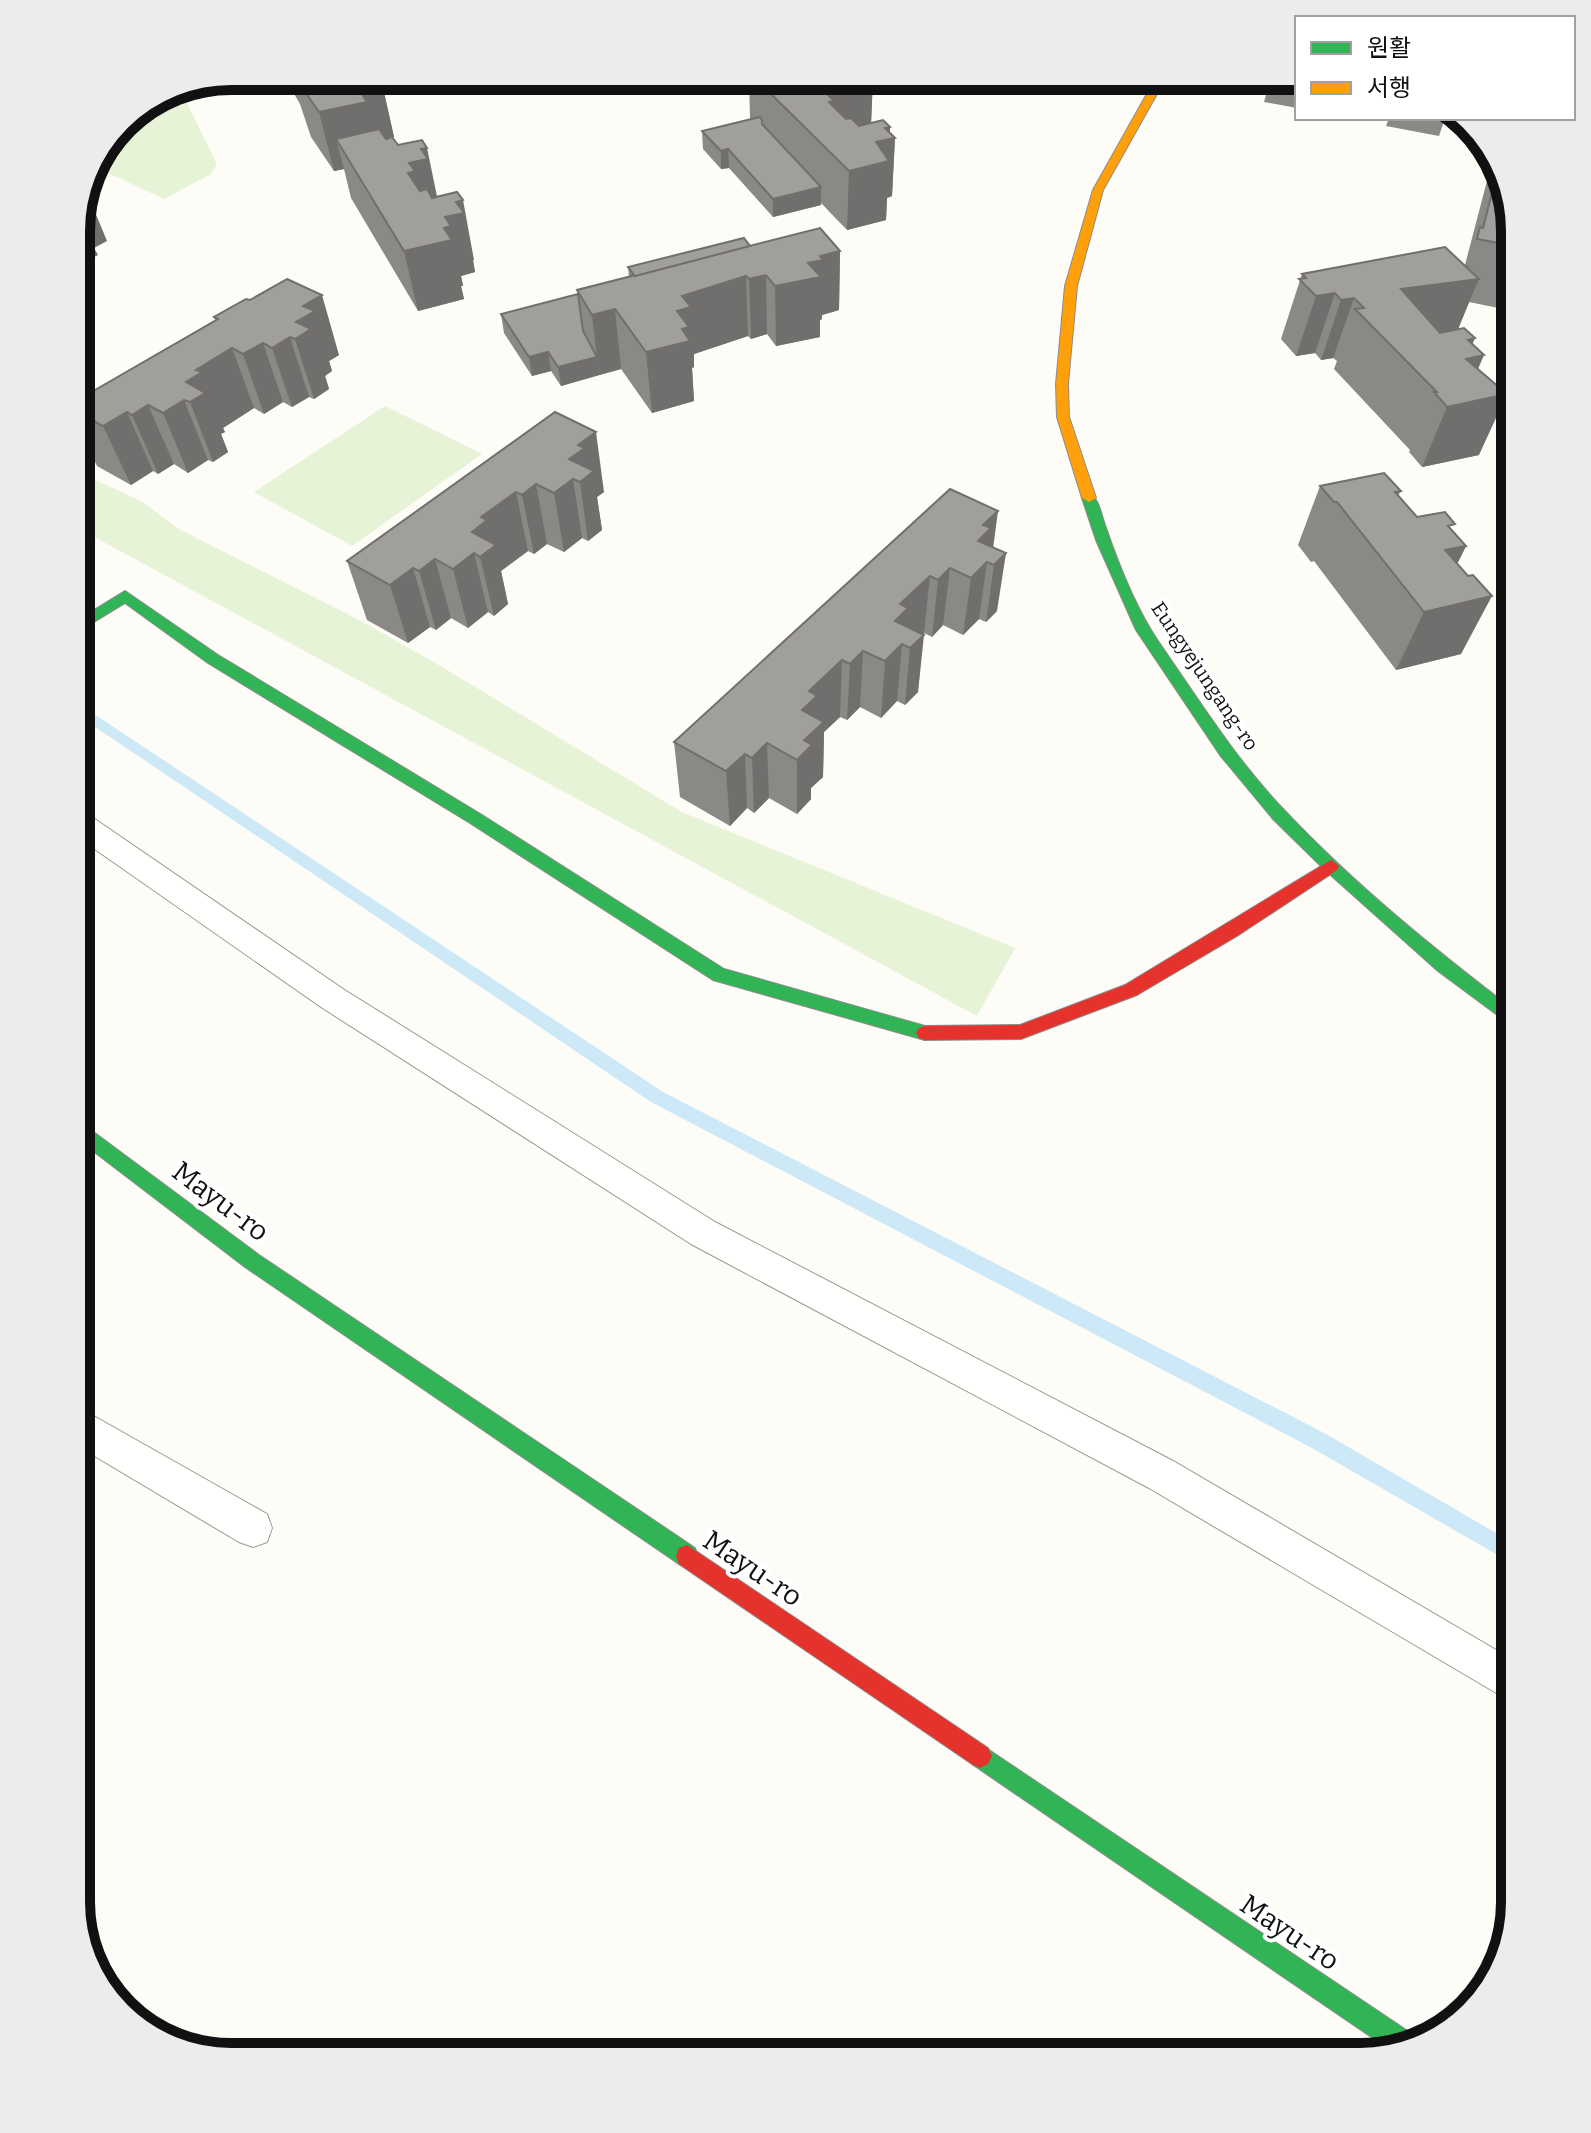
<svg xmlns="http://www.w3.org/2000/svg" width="1591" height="2133" font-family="Bitter,'Noto Sans KR',serif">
<rect width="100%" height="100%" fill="#fdfcf7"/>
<g fill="#e7f3d7">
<polygon points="180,101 187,103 217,164 211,174 164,199 91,165 120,150 107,143 117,130"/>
<polygon points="385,406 482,454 352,546 254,492"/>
<polygon points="76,471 143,502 177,528 361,621 434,662 682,812 1015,948 977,1016 76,527"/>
</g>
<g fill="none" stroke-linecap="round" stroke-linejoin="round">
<polygon fill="#cde8f7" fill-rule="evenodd" points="76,702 663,1092 1326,1434 1515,1544 1515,1565 1312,1448 651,1102 76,714"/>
<defs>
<g id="lane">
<polygon points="76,810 86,813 343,989 715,1222 1175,1462 1515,1661 1515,1704 1149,1488 691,1244 321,1007 76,836"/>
<polygon points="76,1406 267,1514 272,1528 267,1542 253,1547 239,1542 76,1445"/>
</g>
<g id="fast">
<path d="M1089,494c10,4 12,20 16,31 13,38 30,82 53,116 40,58 78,119 127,170 70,74 150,139 230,200v17l-77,-57 -113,-101 -52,-51 -53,-64 -84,-125 -40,-90 -14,-42z"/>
<polygon points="125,591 218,655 482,815 724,969 925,1026 931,1028 934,1033 931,1038 925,1040 713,980 470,823 208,663 125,603 76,633 76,621"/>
<polygon points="76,1119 259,1255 695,1548 698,1556 695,1564 687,1567 679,1564 245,1267 76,1138"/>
<polygon points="980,1744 1415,2036 1418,2041 1389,2049 972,1764 968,1756 972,1748"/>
</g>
<polygon id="slow" points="1157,76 1167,76 1103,190 1077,286 1068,384 1069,417 1096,498 1089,502 1082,498 1057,417 1056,384 1065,286 1093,190"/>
<g id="jam">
<polygon points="1331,860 1339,866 1337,870 1237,936 1137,995 1021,1039 925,1040 919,1038 916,1033 919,1028 925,1026 1020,1025 1125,985"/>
<polygon points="687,1545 988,1748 992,1756 988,1764 980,1768 972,1764 679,1564 676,1556 679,1548"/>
</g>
</defs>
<use href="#lane" stroke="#979795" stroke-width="2"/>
<use href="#fast" stroke="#8e8d8b" stroke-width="2"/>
<use href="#slow" stroke="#8e8d8b" stroke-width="2"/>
<use href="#jam" stroke="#8e8d8b" stroke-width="2"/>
<polyline stroke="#b9b9b8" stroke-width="4" stroke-dasharray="6 3" stroke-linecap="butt" points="76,564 87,571"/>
<use href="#lane" fill="#fffffe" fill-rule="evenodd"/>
<use href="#fast" fill="#30b455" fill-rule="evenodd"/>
<use href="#slow" fill="#ff9f0a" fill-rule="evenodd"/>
<use href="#jam" fill="#e5322d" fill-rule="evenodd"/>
</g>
<g fill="#8a8986">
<polygon points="284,76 379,76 381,79 394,137 392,137 437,197 474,260 473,260 475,272 461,276 463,286 461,286 464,299 418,311 351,198 344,169 334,171 311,137 300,104"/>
<polygon points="749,76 873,76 871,123 890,127 890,133 895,138 892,196 887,198 886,220 847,230 821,203 821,205 773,217 729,168 721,169 703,149 702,131 750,119"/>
<polygon points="1271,76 1297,76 1297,108 1264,102"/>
<polygon points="1389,118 1445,118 1439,136 1386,126"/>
<polygon points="1494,154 1515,231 1515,307 1513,311 1469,302 1458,330 1472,344 1478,369 1479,455 1422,467 1409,452 1410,450 1334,369 1337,361 1333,358 1321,360 1315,353 1296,356 1281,339 1302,274 1465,265"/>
<polygon points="750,246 840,251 839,310 822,315 822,319 820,320 820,337 776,346 767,334 751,339 748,336 694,354 694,367 692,368 694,401 652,413 621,369 561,386 551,371 532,376 504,333 501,314 578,294 577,290 629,277 628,267"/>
<polygon points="246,299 339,355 329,361 332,371 325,376 329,389 314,399 309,397 292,407 283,402 264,414 254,408 223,428 225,432 221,434 228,452 213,462 208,460 188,473 174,464 158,474 153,471 131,485 97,466 76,423 76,401 215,320 214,317"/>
<polygon points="555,412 604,492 597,497 602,530 588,541 582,538 564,552 547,544 534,554 528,551 501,571 508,604 494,616 488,612 468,628 451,618 436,630 430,627 408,643 367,620 347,561"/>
<polygon points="1320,486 1401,491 1398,496 1417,517 1452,530 1466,546 1457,564 1461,654 1396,670 1314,561 1311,562 1298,545"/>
<polygon points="950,489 993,547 997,611 986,622 979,619 963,635 943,625 932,637 924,633 923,635 918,692 905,705 897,701 881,718 860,707 847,720 840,717 824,732 823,777 811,788 811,799 797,814 769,798 754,813 747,808 730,826 680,797 674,742"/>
</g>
<g fill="#716f6d">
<polygon points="386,76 400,76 386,79"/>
<polygon points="853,76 873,76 871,126 827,150 825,92"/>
<polygon points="381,79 394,137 381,140 336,139 344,169 334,171 319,112 361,93 364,83"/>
<polygon points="890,127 889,139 895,138 892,196 887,198 886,220 847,230 849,171 876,142 885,128"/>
<polygon points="427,148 439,206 426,222 408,173 409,163 421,149"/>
<polygon points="728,149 729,168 721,169 721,151"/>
<polygon points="821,187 821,205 773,217 773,199"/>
<polygon points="85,188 107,241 94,248 98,255 88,260 93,271 76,277 76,220"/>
<polygon points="463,200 474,260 473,260 475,272 461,276 463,286 461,286 464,299 418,311 404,251 444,228 445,217 456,202"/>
<polygon points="840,251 839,310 822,315 822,319 820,320 820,337 776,346 775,286 820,256"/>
<polygon points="768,267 766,275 767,334 751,339 749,279 746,276 748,336 694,354 694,367 692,368 694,401 652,413 646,352 652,298"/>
<polygon points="1479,279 1454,338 1383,338 1401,289"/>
<polygon points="1335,293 1315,353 1296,356 1316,296"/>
<polygon points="322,295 339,355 329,361 332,371 325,376 329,389 314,399 295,339 296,322 303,306"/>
<polygon points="1354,298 1333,358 1321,360 1341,300"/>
<polygon points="615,309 621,369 599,375 592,315"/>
<polygon points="290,337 309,397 292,407 272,348"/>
<polygon points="1475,338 1466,359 1484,355 1463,404 1507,394 1479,455 1422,467 1447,407 1468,340"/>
<polygon points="263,343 283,402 264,414 243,354"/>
<polygon points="232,348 254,408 223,428 225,432 221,434 228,452 213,462 190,402 186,382 196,370"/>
<polygon points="548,352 551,371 532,376 529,357"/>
<polygon points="597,357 599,375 561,386 558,367"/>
<polygon points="184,400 208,460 188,473 163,413"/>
<polygon points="148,405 174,464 158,474 132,415"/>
<polygon points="127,412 153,471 131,485 103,426"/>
<polygon points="596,432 604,492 597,497 602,530 588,541 580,482 573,479 582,538 564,552 554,493 569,459 578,445"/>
<polygon points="536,484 547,544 534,554 522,495"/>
<polygon points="516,492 528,551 501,571 508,604 494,616 480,557 472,532 481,517"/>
<polygon points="998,511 991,564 987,562 979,619 963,635 971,578 978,541 983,525"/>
<polygon points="1466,546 1437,605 1445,550"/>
<polygon points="474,553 488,612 468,628 453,569"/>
<polygon points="1006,553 997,611 986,622 994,565"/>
<polygon points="435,559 451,618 436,630 419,571"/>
<polygon points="413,568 430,627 408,643 390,585"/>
<polygon points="950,568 943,625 932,637 938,580"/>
<polygon points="930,576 924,633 909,648 902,644 897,701 881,718 885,661 900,604"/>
<polygon points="1492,596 1461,654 1396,670 1424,612"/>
<polygon points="924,635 918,692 905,705 910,648"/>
<polygon points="863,651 860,707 847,720 850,664"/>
<polygon points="842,660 840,717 824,732 823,777 811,788 811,799 797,814 797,760 802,710 809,691"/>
<polygon points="767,743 769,798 754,813 752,758"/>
<polygon points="745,754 747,808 730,826 726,771"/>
</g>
<g fill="#a19f9c" stroke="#716f6d" stroke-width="2">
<polygon points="297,76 379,76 381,79 364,83 370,91 361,93 367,102 319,112 296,79 299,79"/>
<polygon points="758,76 857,76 859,78 845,81 851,87 825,92 834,101 829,102 846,119 851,118 859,126 883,120 890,127 885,128 895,138 876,142 889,161 849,171 762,85 765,84"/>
<polygon points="760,117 762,120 762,124 821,187 773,199 728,149 721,151 702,131"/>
<polygon points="379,129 386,139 392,137 398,145 422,140 427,148 421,149 428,159 409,163 415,171 408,173 420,191 427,189 432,198 457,192 463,200 456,202 464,213 445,217 451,226 444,228 452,240 404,251 336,139"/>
<polygon points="1498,169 1515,231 1515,246 1477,239 1480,227 1483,228"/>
<polygon points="820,228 840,251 820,256 823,260 808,263 821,277 775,286 766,275 749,279 746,276 682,296 691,307 677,311 689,327 682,329 690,341 646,352 615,309 592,315 577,290"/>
<polygon points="744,238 750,246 635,276 628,267"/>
<polygon points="1445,247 1479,279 1401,289 1440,333 1464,328 1475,338 1468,340 1484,355 1466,359 1507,394 1447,407 1434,392 1437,392 1355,309 1364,308 1354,298 1341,300 1335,293 1316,296 1299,279 1306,278 1302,274"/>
<polygon points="287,279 322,295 303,306 315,311 296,322 311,329 295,339 290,337 272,348 263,343 243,354 232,348 196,370 202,372 186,382 205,393 190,402 184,400 163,413 148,405 132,415 127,412 103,426 76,411 76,401 218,319 214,317 246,299 250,300"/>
<polygon points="578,294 583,331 597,357 558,367 548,352 529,357 501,314"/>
<polygon points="555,412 596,432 578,445 585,448 569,459 594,471 580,482 573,479 554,493 536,484 522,495 516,492 481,517 487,520 472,532 496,545 480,557 474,553 453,569 435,559 419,571 413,568 390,585 347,561"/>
<polygon points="1384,473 1401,491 1395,492 1417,517 1445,512 1455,524 1448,526 1466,546 1445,550 1468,576 1473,575 1492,596 1424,612 1337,502 1334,502 1320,486"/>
<polygon points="950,489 998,511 983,525 991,528 978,541 1006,553 994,565 987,562 971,578 950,568 938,580 930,576 900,604 908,608 895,621 924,635 910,648 902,644 885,661 863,651 850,664 842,660 809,691 817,696 802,710 824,722 804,740 812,745 797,760 767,743 752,758 745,754 726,771 674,742"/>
</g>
<g text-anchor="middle" stroke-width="8" stroke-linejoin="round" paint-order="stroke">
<g font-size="20" fill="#111" stroke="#fff">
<text transform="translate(1205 676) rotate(56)" y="7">Eungyejungang-ro</text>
</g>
<g font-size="28" fill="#111" stroke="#fff">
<text transform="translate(221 1201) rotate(37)" y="10">Mayu-ro</text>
<text transform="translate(753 1568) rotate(34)" y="10">Mayu-ro</text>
<text transform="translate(1290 1932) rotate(34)" y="10">Mayu-ro</text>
</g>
</g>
<path d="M0 0H1591V2133H0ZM231 90H1360A141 141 0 0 1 1501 231V1902A141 141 0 0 1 1360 2043H231A141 141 0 0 1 90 1902V231A141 141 0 0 1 231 90Z" fill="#ececec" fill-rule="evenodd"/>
<path fill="none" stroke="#111" stroke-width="10" d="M231 90H1360A141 141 0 0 1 1501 231V1902A141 141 0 0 1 1360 2043H231A141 141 0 0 1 90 1902V231A141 141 0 0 1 231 90Z"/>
<rect x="1295" y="16" width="280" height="104" fill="#ffffff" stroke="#a0a0a0" stroke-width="2"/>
<rect x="1311" y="42" width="40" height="12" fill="#30b455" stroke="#a0a0a0" stroke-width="2"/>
<text x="1367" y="56" font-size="24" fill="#111111">원활</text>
<rect x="1311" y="82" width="40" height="12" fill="#ff9f0a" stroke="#a0a0a0" stroke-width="2"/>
<text x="1367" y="96" font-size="24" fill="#111111">서행</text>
</svg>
